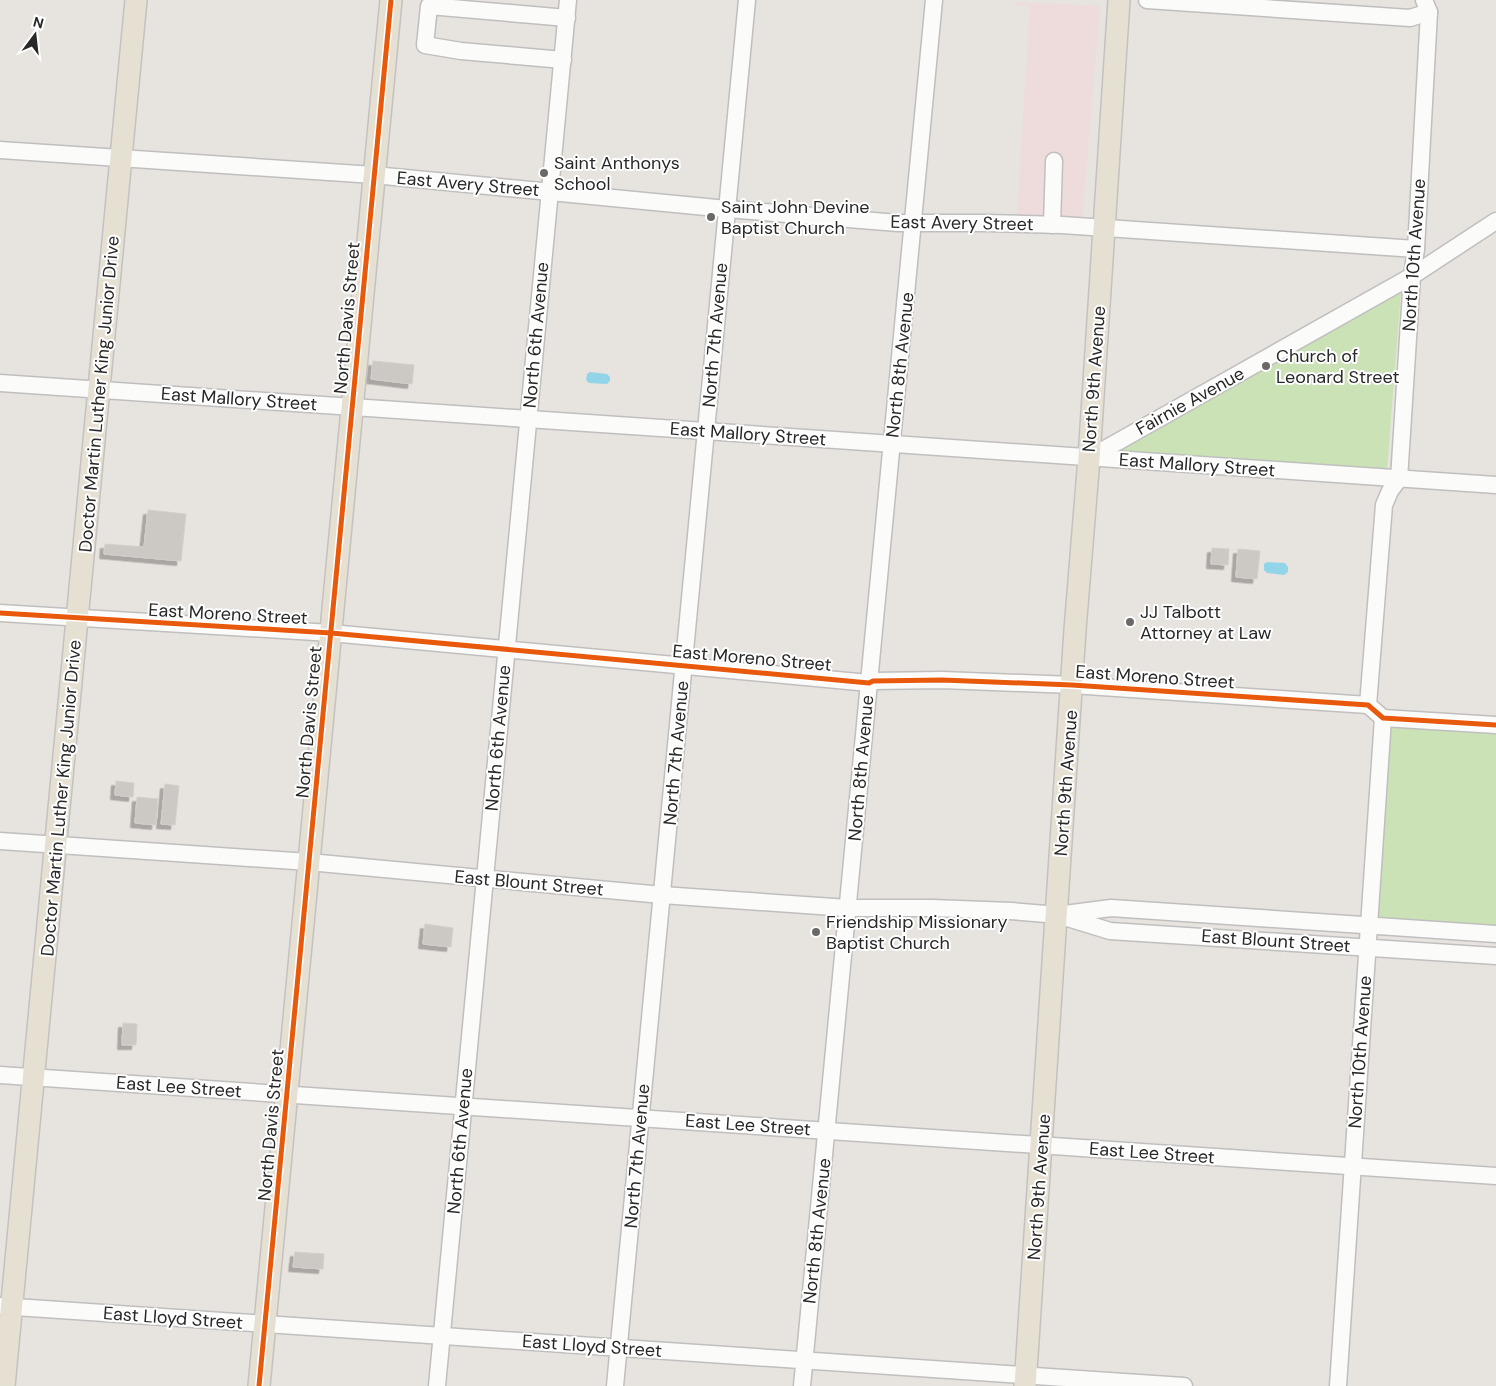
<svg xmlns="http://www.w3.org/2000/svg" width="1496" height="1386" font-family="'DM Sans',sans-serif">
<defs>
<filter id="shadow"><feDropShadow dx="-4.5" dy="4.5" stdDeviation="0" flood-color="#0004"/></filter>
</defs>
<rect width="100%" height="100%" fill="#e7e3de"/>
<polygon fill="#eddcdb" points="1017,2 1100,6 1082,218 1017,215 1030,6 1016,5"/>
<g fill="#cae2b6">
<polygon points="1401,291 1387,469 1117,451"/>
<polygon points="1391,727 1496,734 1496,927 1377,919"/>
</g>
<g fill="#92d5e8">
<polygon points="590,372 607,374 610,377 610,381 607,384 589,383 586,380 587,374"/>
<polygon points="1267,562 1285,563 1288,567 1288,572 1284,575 1267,573 1264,570 1264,564"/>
</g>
<g fill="#ccc9c5" stroke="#d2cfca" filter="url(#shadow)">
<polygon points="373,361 414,365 412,384 371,379"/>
<polygon points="148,510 186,514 181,561 104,554 105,544 144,547"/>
<polygon points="1212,548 1229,549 1228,565 1211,564"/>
<polygon points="1238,549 1260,551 1257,579 1236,577"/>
<polygon points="116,781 134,783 133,797 115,795"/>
<polygon points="165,784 179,786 175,825 161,824"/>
<polygon points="137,797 158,799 156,825 135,823"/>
<polygon points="425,924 453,928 451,947 423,944"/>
<polygon points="123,1023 137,1024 136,1045 122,1045"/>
<polygon points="295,1252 324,1254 323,1269 293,1267"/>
</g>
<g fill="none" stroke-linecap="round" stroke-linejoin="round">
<defs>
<g id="minor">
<polyline points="1147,0 1410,18 1429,12"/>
<polyline points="563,60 461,51 425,45 429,6 567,18"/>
<polyline points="0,150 374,175 727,209 898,223 986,223 1062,225 1416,249"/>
<polyline points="1052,225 1054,161"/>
<polyline points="0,383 1496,485"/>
<polyline points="1089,458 1412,276 1496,221"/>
<polyline points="0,613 331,633 869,683 873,681 942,680 1072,685 1368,705 1383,718 1496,725"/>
<polyline points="1368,705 1384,505 1390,491 1399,479 1412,276 1416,249 1429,12 1424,0"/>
<polyline points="0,841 309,862 662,895 848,908 932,908 1011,911 1058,915 1110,931 1496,956"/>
<polyline points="1065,914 1111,908 1496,934"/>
<polyline points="0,1075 1496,1176"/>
<polyline points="0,1306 1184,1386"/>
<polyline points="437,1386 568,0"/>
<polyline points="615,1386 747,0"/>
<polyline points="802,1386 934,0"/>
<polyline points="1338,1386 1383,718"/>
</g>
<g id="major">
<polyline points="4,1386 136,0"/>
<polyline points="259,1386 391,0"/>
<polyline points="1025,1386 1075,630 1089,458 1119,0"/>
</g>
</defs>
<use href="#minor" stroke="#c0bfbf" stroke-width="19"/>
<use href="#major" stroke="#c3c2c0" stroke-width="24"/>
<use href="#minor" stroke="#fbfbfa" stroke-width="16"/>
<use href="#major" stroke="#e5e0d2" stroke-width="21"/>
<defs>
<g id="cycleway">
<polyline points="0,613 331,633 869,683 873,681 942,680 1072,685 1368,705 1383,718 1496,725"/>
<polyline points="259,1386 391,0"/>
</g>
</defs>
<use href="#cycleway" stroke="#fff" stroke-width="8"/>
<use href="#cycleway" stroke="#e8590c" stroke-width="5"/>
</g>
<g fill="#6b6968" stroke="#fff" stroke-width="2">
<circle cx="544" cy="173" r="5"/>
<circle cx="711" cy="217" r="5"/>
<circle cx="1266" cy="366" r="5"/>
<circle cx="1130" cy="622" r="5"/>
<circle cx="816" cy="932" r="5"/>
</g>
<g text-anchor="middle" stroke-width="4" stroke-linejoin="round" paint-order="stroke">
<g font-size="18" fill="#282828" stroke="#fff" text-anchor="start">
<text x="554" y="169">Saint Anthonys<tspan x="554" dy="21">School</tspan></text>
<text x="721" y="213">Saint John Devine<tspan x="721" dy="21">Baptist Church</tspan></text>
<text x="1276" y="362">Church of<tspan x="1276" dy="21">Leonard Street</tspan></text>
<text x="1140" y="618">JJ Talbott<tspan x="1140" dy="21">Attorney at Law</tspan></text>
<text x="826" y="928">Friendship Missionary<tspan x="826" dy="21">Baptist Church</tspan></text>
</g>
<g font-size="18" fill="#282828" stroke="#fff">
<text transform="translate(468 184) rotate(5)" y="6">East Avery Street</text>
<text transform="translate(962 223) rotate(1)" y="6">East Avery Street</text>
<text transform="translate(1414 255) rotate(-86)" y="6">North 10th Avenue</text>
<text transform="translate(347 318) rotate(-85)" y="6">North Davis Street</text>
<text transform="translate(536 335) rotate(-85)" y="6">North 6th Avenue</text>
<text transform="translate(715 335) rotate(-85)" y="6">North 7th Avenue</text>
<text transform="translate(900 365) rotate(-84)" y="6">North 8th Avenue</text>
<text transform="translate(1094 379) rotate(-86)" y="6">North 9th Avenue</text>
<text transform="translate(99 394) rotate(-85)" y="6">Doctor Martin Luther King Junior Drive</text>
<text transform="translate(239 399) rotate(4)" y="6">East Mallory Street</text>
<text transform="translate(1190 401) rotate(-29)" y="6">Fairnie Avenue</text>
<text transform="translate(748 434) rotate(4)" y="6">East Mallory Street</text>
<text transform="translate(1197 465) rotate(4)" y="6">East Mallory Street</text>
<text transform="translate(228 614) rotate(3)" y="6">East Moreno Street</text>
<text transform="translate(752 658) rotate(5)" y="6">East Moreno Street</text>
<text transform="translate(1155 677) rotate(4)" y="6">East Moreno Street</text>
<text transform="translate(309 722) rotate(-85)" y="6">North Davis Street</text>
<text transform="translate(498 738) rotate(-85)" y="6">North 6th Avenue</text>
<text transform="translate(676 753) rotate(-85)" y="6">North 7th Avenue</text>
<text transform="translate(861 768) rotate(-85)" y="6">North 8th Avenue</text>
<text transform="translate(1066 783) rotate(-86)" y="6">North 9th Avenue</text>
<text transform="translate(61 798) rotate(-85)" y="6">Doctor Martin Luther King Junior Drive</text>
<text transform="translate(529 883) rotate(5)" y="6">East Blount Street</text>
<text transform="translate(1276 941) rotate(4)" y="6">East Blount Street</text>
<text transform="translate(1360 1052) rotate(-86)" y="6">North 10th Avenue</text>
<text transform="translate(179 1087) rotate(4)" y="6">East Lee Street</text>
<text transform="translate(271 1125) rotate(-85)" y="6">North Davis Street</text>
<text transform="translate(748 1125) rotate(4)" y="6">East Lee Street</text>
<text transform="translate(460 1141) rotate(-85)" y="6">North 6th Avenue</text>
<text transform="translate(1152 1153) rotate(4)" y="6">East Lee Street</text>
<text transform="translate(637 1156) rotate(-85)" y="6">North 7th Avenue</text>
<text transform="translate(1039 1187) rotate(-86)" y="6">North 9th Avenue</text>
<text transform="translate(817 1231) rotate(-84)" y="6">North 8th Avenue</text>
<text transform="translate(173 1318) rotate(4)" y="6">East Lloyd Street</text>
<text transform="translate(592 1346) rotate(4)" y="6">East Lloyd Street</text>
</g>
</g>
<g transform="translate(35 35) rotate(15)" stroke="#ffffff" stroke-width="4" paint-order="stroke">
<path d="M0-4L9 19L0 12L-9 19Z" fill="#282828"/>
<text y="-8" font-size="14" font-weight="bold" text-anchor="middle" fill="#282828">N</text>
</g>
</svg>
